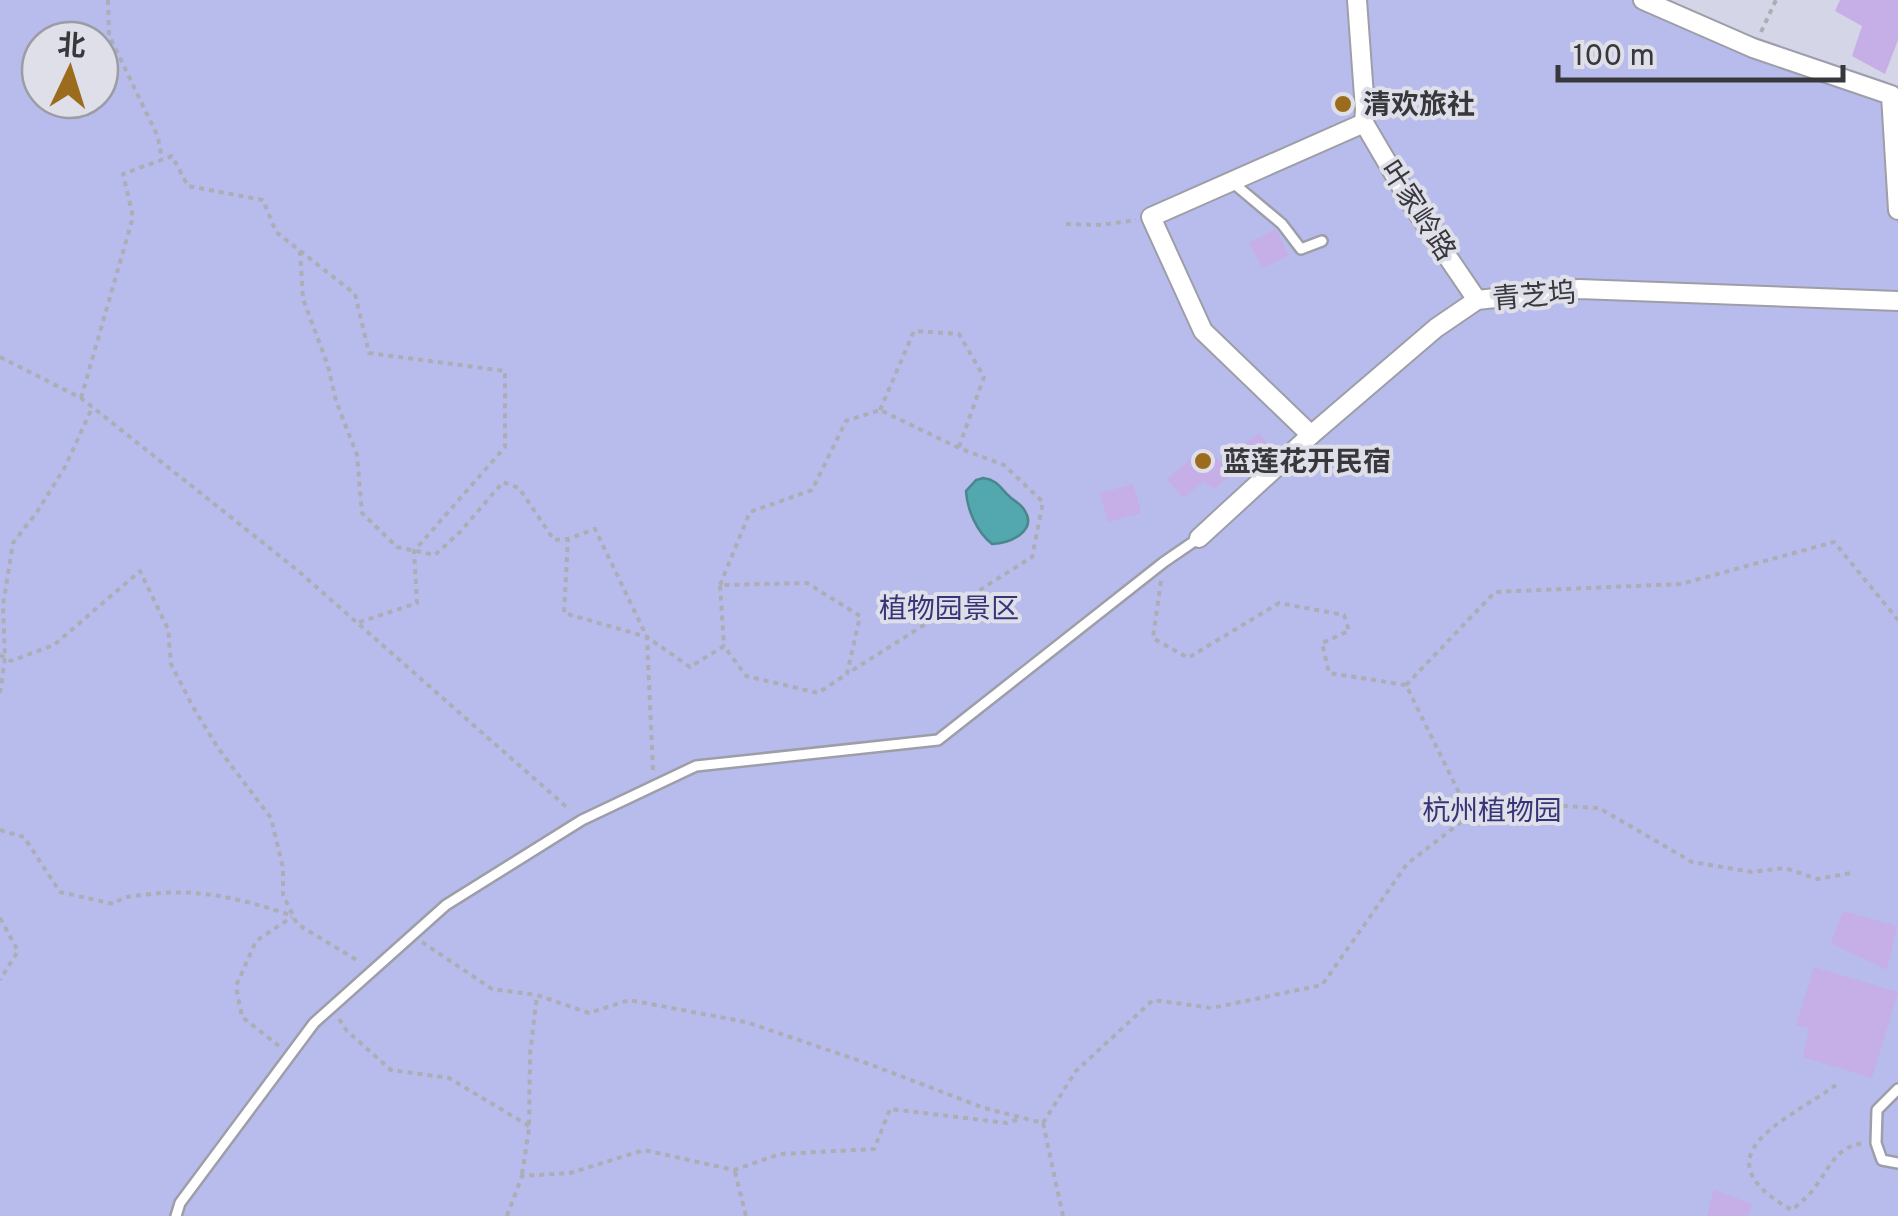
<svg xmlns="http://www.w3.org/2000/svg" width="1898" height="1216" font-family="Overpass,'Noto Sans SC',sans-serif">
<rect width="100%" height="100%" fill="#dedfe9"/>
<polygon fill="#d4d5e7" points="1661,0 1898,0 1898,90 1748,39"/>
<path fill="#b8bcec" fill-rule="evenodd" d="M0,0h1654l16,8 218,74 5,133 5,1v1000h-1898zM40,40h60v60h-60z"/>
<path fill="#52a8ae" stroke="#4a868c" stroke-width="2.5" d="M983,478c15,2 17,10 27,19 4,3 10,7 13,11 17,23 -13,35 -31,36 -15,-12 -25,-34 -26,-53l10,-11z"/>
<g fill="#c6aee6">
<polygon points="1840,0 1898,0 1898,40 1885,74 1852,56 1862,26 1835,11"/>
<polygon points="1276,229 1289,255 1262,268 1249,243"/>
<polygon points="1259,433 1274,452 1241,478 1235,471 1215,489 1203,482 1183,498 1167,479 1206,446 1220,462"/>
<polygon points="1133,484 1141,513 1108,522 1100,493"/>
<polygon points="1843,911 1897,926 1887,970 1831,943"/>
<polygon points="1814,967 1898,992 1872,1078 1803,1057 1809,1028 1796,1025"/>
<polygon points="1714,1190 1752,1204 1748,1216 1707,1216"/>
</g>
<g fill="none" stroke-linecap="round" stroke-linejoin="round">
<defs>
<g id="service">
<polyline points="1232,182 1282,224 1301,249 1322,241"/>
<polyline points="1898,1089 1877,1110 1876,1143 1882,1160 1898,1163"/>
<polyline points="176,1216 180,1203 314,1023 446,905 582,820 696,766 938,740 1164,562 1199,538"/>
</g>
<g id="minor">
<polyline points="1357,0 1365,110 1364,123 1411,203 1477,300"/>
<polyline points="1643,0 1753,48 1891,95 1898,210"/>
<polyline points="1311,435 1203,331 1151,217 1364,123"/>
<polyline points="1199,538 1311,435 1436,328 1477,300 1579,289 1898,301"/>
</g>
</defs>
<use href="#service" stroke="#9d9ea7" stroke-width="14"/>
<use href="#minor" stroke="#9d9ea7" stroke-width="22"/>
<g stroke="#acadb5" stroke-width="4" stroke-dasharray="5 5" stroke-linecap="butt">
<polyline points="108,0 109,35 158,137 162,159"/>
<polyline points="1761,32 1776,0"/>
<polyline points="1066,224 1101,225 1136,220"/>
<polyline points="300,251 303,299 328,366 336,401 357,455 362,513 397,547 435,555 460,532 503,482 519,488 554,540 568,539"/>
<polyline points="0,357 81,398 296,569 570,810"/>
<polyline points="81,398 133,217 123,174 172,156 188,186 263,200 276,232 355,294 369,353 505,371 505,447 414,551 417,603 357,623"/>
<polyline points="880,410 914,331 959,334 984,377 959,447"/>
<polyline points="1161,581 1153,638 1188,658 1279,603 1344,615 1349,631 1322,643 1329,673 1406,685 1470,815"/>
<polyline points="720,585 750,512 812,490 846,421 880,410 959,448 1004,465 1043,502 1032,557 848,673"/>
<polyline points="0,655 11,661 54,645 140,571 168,629 171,664 193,707 218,748 271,818 283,868 283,895 297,924 360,962"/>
<polyline points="1406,685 1495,592 1681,584 1834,542 1898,620"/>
<polyline points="0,693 5,658 3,605 13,543 37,512 65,467 92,408"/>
<polyline points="653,770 647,637 595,529 568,539 564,613 647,637 690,667 724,646 746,676 818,693 847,674 860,616 807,583 720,585 724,646"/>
<path d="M0,830l24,7 36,55 54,12c9,-8 18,-8 29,-9 54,-8 100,4 150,21"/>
<polyline points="0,918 18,951 0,980"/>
<polyline points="422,942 492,989 537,995 589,1013 629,1000 746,1022 869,1064 984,1108 1043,1123 1063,1216"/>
<polyline points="339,1019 347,1031 391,1070 449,1078 529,1126"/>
<polyline points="279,1046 242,1017 236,986 256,941 292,917"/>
<path d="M1836,1085c-50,36 -141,71 -44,125 9,-8 18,-15 24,-24 15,-21 20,-39 48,-43"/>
<polyline points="1043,1123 1076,1071 1153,1000 1212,1008 1322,985 1407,864 1470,815 1524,804 1599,808 1692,862 1752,872 1785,868 1817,879 1851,873"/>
<polyline points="735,1172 746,1216"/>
<polyline points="522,1174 529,1129 530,1054 537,995"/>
<polyline points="507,1216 522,1176 570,1173 644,1150 734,1170 780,1154 874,1149 890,1109 1007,1123 1022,1118"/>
</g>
<use href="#service" stroke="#fff" stroke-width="9"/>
<use href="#minor" stroke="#fff" stroke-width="18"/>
</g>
<g fill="#9c6c1e" stroke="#dedfe9" stroke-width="4">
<circle cx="1343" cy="104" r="10"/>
<circle cx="1203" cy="461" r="10"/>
</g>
<g text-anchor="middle" stroke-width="8" stroke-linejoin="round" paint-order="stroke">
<g font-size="28" font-weight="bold" fill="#38383c" stroke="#dedfe9" text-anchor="start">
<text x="1363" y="114">清欢旅社</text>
<text x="1223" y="471">蓝莲花开民宿</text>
</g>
<g font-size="28" fill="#38383c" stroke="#dedfe9">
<text transform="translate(1419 210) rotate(57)" y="10">叶家岭路</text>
<text transform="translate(1534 295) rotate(-5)" y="10">青芝坞</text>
</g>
<g font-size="28" fill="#373478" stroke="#dedfe9">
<text x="949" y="618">植物园景区</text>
<text x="1492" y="820">杭州植物园</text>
</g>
</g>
<g transform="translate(70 70) rotate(4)"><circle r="48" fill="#dedfe9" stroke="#9c9ca4" stroke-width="2.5"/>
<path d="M0-8L18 38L0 25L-18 38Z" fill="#9c6c1e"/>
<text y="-15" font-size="28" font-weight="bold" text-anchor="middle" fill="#38383c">北</text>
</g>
<path d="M1558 65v15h285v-15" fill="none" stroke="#38383c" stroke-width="5"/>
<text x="1573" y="65" font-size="30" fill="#38383c" stroke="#dedfe9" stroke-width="8" paint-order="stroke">100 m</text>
</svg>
